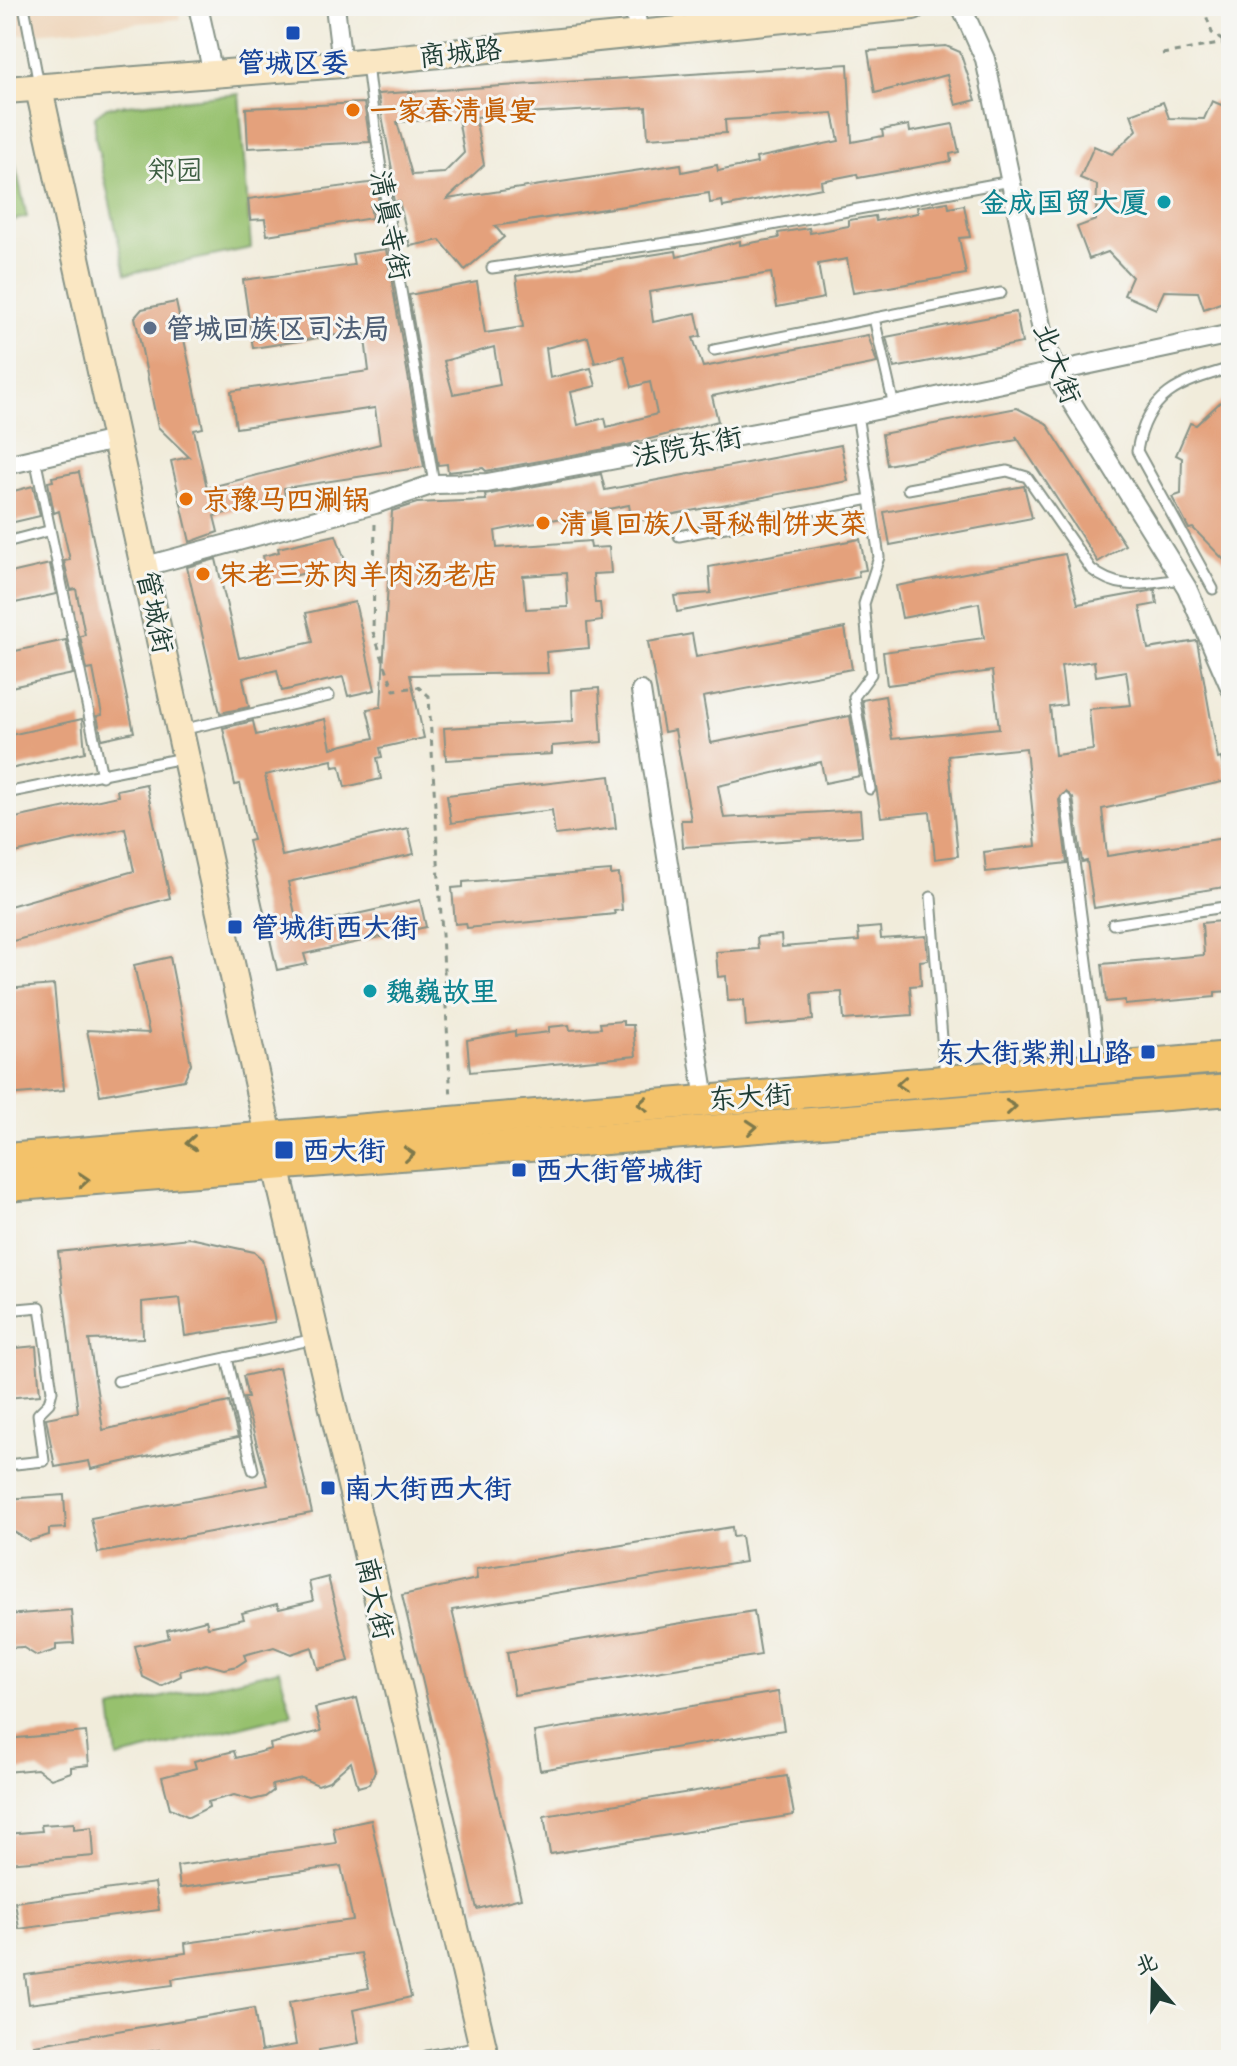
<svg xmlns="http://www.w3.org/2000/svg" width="1237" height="2066" font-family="'Comic Neue','LXGW WenKai TC',sans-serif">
<rect width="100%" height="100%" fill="#f6f6f2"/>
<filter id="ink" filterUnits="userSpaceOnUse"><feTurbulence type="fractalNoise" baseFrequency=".0125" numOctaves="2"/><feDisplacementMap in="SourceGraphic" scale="16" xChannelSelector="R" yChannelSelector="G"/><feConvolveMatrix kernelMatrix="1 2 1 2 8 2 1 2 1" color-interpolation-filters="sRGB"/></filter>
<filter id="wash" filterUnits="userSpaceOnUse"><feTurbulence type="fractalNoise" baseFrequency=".006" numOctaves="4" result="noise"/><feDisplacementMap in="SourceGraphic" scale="32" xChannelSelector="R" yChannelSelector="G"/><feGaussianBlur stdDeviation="1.8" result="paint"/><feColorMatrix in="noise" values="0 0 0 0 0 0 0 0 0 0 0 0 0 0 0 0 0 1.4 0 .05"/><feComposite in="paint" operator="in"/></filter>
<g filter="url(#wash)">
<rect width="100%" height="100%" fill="#f1ecdb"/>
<polygon fill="#efd6bb" points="6,6 178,6 181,19 6,36"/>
<g fill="#97c16e" stroke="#5b7f51" stroke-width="2">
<polygon points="239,94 251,248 126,274 95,136 95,116 107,107"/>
<polygon points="6,123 27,217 6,222"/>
<polygon points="279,1670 292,1714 117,1758 111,1709"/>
</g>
<g id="blocks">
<g fill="#e4a17b" fill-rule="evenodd">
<polygon points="946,46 960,52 976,100 956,105 947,75 875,93 868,51"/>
<path d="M848,64l4,78 31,-6 -1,-6 27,-5 1,7 43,-8 6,28 -9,2 1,7 -93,17 -1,-4 -36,7 1,7 -99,19 -1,-6 -12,2 -1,-10 -214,33 9,11 -39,33 -25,-30 -30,6 -11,-45 -5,1 -4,-22h4l-16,-86zM646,107l2,31 78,-5 -1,-13 108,-7 6,28 -83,17 1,5 -39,8 -1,-6 -35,7 -1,-8 -234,35 37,-34 -9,-48zM458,118l6,35 -20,20 -32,2 -15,-53z"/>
<polygon points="1212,101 1231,109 1231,299 1204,309 1198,292 1164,291 1156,309 1124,295 1132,277 1108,252 1089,259 1077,227 1096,220 1097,185 1080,178 1094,146 1112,154 1137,130 1131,114 1163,102 1169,118 1204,119"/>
<polygon points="364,103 370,142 248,148 246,108"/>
<polygon points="376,182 379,204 370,205 372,218 267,235 265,219 250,220 248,199"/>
<path d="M948,202l1,6 15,-3 6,32 -11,1 7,36 -113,19 -6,-34 -29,5 6,34 -47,9 -6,-34 -122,19 4,30 43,-9 5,23 -8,2 10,29 165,-32 9,28 -165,33 6,25 -91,24 -141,26 -3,-3 -35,4 -1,-8 -9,1 -29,-170 68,-13 8,51 38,-6 -7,-51 160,-25 1,6 63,-16v4l39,-7 -1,-5 31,-5 1,5 39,-7v-6l26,-4 1,5 42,-8 -1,-6zM588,337l7,26 29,-7 8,31 18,-5 7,32 -50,13 -2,-9 -27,7 -7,-33 25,-6 -5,-18 -41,10 -4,-30zM494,347l6,38 -47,9 -9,-33z"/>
<polygon points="386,249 424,467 284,488 285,498 214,516 218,532 190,542 171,461 189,457 158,427 135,317 142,309 176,302 203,428 194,430 207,488 380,444 375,408 236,428 231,391 369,371 364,331 253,348 243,280 354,265 352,254"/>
<polygon points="1016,312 1022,343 894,368 886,337"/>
<polygon points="1231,392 1231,567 1193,528 1189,529 1172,497 1181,494 1182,458 1176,455 1190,423 1196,425"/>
<polygon points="1017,408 1046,423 1125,545 1098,562 1016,436 1017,440 887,465 882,434"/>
<path d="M841,445l7,36 -216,41 -3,-17 -134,26 2,17 93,-7 1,7 18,-1 2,26 -18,1 2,29h5l2,18 -15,2 2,25 -43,4 2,21 -138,2 14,63 -44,10 2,9 -5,1 4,21 -36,8 -5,-21 -7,1 -1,-7 -67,15 17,81 126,-28 6,26 -126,28 10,45 122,-27 6,27 -122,27 3,10 -30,6 -29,-129 5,-1 -13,-56 -5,1 -12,-57 30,-7 3,14 69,-16 6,29 43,-10 -7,-29 14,-2 11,-196 25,-8 69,-3 -1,-5 116,-21 4,16zM566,573l2,34 -42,2 -3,-33z"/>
<polygon points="79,472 134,732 102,739 97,716 102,715 93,669 87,670 80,636 85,635 76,589 71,590 64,561 70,560 59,511 54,513 48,482 53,481 52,477"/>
<polygon points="33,486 40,516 6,524 6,493"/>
<polygon points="1024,486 1032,518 890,545 884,512"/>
<polygon points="336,535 346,563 269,582 263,556 279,552 278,548"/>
<polygon points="860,539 866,570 858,571 859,577 677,612 674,596 711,593 709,567"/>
<path d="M1065,554l13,50 77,-14 2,14 -17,3 8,42 49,-8 21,118 3,-1 5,23 -124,28 5,47 124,-19v49l-137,22 -7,-47 -5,1 -9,-64 -7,-6 -7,8 8,63 -81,9 -2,-20 52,-6 -10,-98 -78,8 10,100 -23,3 -5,-47 -49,5 -19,-117 23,-4 7,43 107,-11 -7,-57 -105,14 -4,-33 101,-14 -5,-35 -77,15 -6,-32zM1094,661l2,15 30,-5 5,34 -42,4 4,41 -38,5 -5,-48 16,-2 -5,-39z"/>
<polygon points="216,559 239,658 313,642 306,613 355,602 375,690 348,696 343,677 282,691 277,670 243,678 249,707 220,713 187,567"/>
<polygon points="50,564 56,594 6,605 6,574"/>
<polygon points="845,628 852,669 703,697 711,743 850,716 860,776 825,783 821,762 718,786 724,818 860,810 862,836 683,847 681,820 691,820 675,730 664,732 648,642 692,634 696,657"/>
<polygon points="66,640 73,674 6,688 6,653"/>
<polygon points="599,688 602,742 552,746 552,754 446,760 444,728 573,721 572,690"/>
<polygon points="82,719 85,752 6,770 6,736"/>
<polygon points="610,776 616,828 555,835 552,810 451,823 447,795"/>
<polygon points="146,784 170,898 6,943 6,907 134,871 125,828 6,855 6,820 118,796 117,790"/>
<polygon points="611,871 611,875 619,874 622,910 614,911 615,914 467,928 466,923 455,924 452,888 463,887 463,882"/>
<polygon points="1231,920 1231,991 1215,992 1215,997 1125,1005 1125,1000 1106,1002 1102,964 1204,955 1202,923"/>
<polygon points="880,927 881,939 926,936 928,960 920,961 921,985 910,986 912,1015 844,1020 842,992 811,994 813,1020 746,1026 744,1000 728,1001 726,976 718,977 716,952 758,949 757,937 781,935 782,947 859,941 858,929"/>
<polygon points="170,957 191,1064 184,1080 100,1095 87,1030 149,1033 134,965"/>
<polygon points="54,985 64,1090 6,1095 6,989"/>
<polygon points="623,1021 623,1025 633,1025 636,1056 470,1072 467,1040 515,1031 515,1036 549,1032 549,1027 569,1025 570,1030 601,1028 600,1023"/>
<polygon points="190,1238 254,1252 262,1259 275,1322 185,1336 180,1298 142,1302 143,1338 89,1340 103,1430 229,1402 238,1437 91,1469 89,1461 55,1467 46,1418 78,1412 58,1252"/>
<polygon points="36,1346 40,1395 6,1398 6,1349"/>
<polygon points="279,1368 312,1513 98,1553 91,1518 268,1485 244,1398 248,1398 243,1376"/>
<polygon points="64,1495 66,1528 49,1529 49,1535 29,1541 14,1532 6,1532 6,1499"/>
<polygon points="732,1527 733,1537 741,1536 745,1562 452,1610 521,1898 477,1909 402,1595 477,1579 476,1569"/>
<polygon points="328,1577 349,1661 318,1669 312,1647 291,1654 274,1647 244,1655 246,1660 237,1666 224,1669 206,1664 180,1671 181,1676 161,1686 143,1677 135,1646 169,1638 167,1630 206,1620 208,1627 244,1619 242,1613 277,1604 279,1609 313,1601 309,1582"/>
<polygon points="71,1610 74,1643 56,1644 56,1650 37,1656 22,1647 6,1648 6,1615"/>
<polygon points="754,1611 761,1655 514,1695 507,1652"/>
<polygon points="778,1692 784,1730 540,1770 534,1732"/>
<polygon points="357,1698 375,1771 369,1784 358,1787 351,1762 329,1781 318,1785 302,1778 272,1785 273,1791 265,1797 252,1800 234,1795 208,1802 209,1807 189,1817 170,1808 162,1777 196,1768 194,1761 234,1751 236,1758 271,1749 270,1744 321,1731 315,1708"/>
<polygon points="86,1732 89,1765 71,1767 71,1772 51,1779 37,1769 6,1772 6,1739"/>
<polygon points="787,1776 794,1815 550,1854 544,1816"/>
<polygon points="371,1820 411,1997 353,2010 359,2043 319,2050 320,2060 161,2060 159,2050 98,2060 36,2060 34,2045 254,2008 261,2051 296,2045 289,2002 369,1988 361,1953 172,1979 173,1985 29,2004 25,1975 186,1953 185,1943 353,1920 341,1866 180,1888 177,1866 336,1843 333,1828"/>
<polygon points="74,1823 74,1829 92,1827 94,1856 6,1863 6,1834 42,1831 41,1825"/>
<polygon points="155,1883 159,1910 19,1929 15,1902"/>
</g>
</g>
</g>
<g filter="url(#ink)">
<use href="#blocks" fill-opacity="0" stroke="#889488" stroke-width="2"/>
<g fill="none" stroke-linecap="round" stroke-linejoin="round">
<defs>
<g id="lane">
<polyline points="24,6 39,85"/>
<path d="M367,64c16,140 45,281 67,420"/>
<polyline points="492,268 701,238 1011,181"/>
<polyline points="874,318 894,406"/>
<polyline points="714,350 1001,293"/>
<polyline points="857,414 879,557 864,604 871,674 854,697 870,789"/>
<polyline points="35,458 102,776"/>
<path d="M908,489l99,-18 20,6 64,92c30,24 54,14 90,10"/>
<polyline points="679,536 870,499"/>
<polyline points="6,542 48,531"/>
<path d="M1213,589l-76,-138c10,-58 42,-68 94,-83"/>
<polyline points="181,730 329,696"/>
<polyline points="6,793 183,758"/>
<polyline points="1066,799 1100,1062"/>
<polyline points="931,897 945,1077"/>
<polyline points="1113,924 1231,906"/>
<polyline points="6,1310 40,1307 52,1391 49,1403 38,1414 44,1461 6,1465"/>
<polyline points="227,1358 253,1470"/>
<polyline points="118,1381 315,1339"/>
</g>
<g id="street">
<polyline points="198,6 213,74"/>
<polyline points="335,6 342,64"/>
<polyline points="634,6 639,34"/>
<polyline points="961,6 985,59 1044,340 1061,385 1187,588 1231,689"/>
<polyline points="6,465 119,439"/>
<polyline points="146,566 375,504 434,484 487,483 857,414 1231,334"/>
<polyline points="641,691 705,1099"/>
<polyline points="429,2060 483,2050"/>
</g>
<g id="secondary">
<polyline points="39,89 269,1136 486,2060"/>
<polyline points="6,90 342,64 913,6"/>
</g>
<g id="primary">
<polyline points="6,1159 1231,1057"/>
<polyline points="6,1186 1231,1090"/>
</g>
</defs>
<use href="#lane" stroke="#889488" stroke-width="13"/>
<use href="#street" stroke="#889488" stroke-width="22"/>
<use href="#secondary" stroke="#889488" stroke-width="30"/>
<use href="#primary" stroke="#889488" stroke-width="34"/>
<g stroke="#889488" stroke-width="3" stroke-dasharray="6 6" stroke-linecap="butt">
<polyline points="1203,6 1212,33 1231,47"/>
<polyline points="1162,54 1225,43"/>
<polyline points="375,524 373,632 394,690 418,687 429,696 451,1099"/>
</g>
<use href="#lane" stroke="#fff" stroke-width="9"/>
<use href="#street" stroke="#fff" stroke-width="18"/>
<use href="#secondary" stroke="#fae7c3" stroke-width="26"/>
<use href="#primary" stroke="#f3c26a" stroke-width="30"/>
</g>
<defs><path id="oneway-chevron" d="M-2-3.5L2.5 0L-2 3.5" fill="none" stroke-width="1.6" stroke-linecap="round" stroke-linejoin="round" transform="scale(2)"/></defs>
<g stroke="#7e794c">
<use href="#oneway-chevron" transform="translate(902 1084) rotate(176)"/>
<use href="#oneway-chevron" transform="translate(643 1104) rotate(176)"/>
<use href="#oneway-chevron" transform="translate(1011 1107) rotate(-5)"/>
<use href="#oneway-chevron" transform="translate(752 1127) rotate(-5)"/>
<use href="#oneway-chevron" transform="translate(191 1143) rotate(175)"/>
<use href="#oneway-chevron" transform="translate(409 1154) rotate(-5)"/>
<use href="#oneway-chevron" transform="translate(84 1180) rotate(-4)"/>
</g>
</g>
<g fill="#1a4fb4" stroke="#f6f6f2" stroke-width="3">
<rect x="285" y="25" width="16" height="16" rx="4"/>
<rect x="227" y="919" width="16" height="16" rx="4"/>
<rect x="1140" y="1044" width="16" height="16" rx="4"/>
<rect x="274" y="1140" width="20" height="20" rx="4"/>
<rect x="511" y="1162" width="16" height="16" rx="4"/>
<rect x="320" y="1480" width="16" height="16" rx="4"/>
</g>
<g fill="#e8710a" stroke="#f6f6f2" stroke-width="3">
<circle cx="353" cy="110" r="8"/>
<circle cx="186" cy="499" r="8"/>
<circle cx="543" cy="523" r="8"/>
<circle cx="203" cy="574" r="8"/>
</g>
<g fill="#0f9aa8" stroke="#f6f6f2" stroke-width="3">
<circle cx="1164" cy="202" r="8"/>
<circle cx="370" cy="991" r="8"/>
</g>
<circle fill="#5c6f8a" stroke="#f6f6f2" stroke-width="3" cx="150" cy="328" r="8"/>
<g text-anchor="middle" stroke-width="6" stroke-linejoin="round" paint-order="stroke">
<g font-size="28" fill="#1f3d34" stroke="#f6f6f2">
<text transform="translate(460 52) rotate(-6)" y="10">商城路</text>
<text transform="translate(391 225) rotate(79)" y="10">清真寺街</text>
<text transform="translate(1058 363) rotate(69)" y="10">北大街</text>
<text transform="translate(687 446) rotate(-11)" y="10">法院东街</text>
<text transform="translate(156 612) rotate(78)" y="10">管城街</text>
<text transform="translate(750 1096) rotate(-4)" y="10">东大街</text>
<text transform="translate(376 1598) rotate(77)" y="10">南大街</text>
</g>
<g font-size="28" font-weight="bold" fill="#164399" stroke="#f6f6f2" text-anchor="start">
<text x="293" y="72" text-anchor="middle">管城区委</text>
<text x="251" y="937">管城街西大街</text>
<text x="1132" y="1062" text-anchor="end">东大街紫荆山路</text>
<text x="302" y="1160">西大街</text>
<text x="535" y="1180">西大街管城街</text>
<text x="344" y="1498">南大街西大街</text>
</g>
<g font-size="28" font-weight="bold" fill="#c56008" stroke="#f6f6f2" text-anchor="start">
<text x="369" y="120">一家春清真宴</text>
<text x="202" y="509">京豫马四涮锅</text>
<text x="559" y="533">清真回族八哥秘制饼夹菜</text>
<text x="219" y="584">宋老三苏肉羊肉汤老店</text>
</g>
<g font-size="28" fill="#3d5e42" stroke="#f6f6f2">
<text x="175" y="180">郑园</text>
</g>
<g font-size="28" font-weight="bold" fill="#0d838f" stroke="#f6f6f2" text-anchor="end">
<text x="1148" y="212">金成国贸大厦</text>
<text x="386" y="1001" text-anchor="start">魏巍故里</text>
</g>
<g font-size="28" font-weight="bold" fill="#4e5e75" stroke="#f6f6f2" text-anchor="start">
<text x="166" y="338">管城回族区司法局</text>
</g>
</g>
<rect width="1237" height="2066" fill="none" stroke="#f6f6f2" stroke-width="32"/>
<g transform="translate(1153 1982) rotate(340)" stroke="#f6f6f2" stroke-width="6" paint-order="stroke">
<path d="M0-6L14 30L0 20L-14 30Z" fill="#1f3d34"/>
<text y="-12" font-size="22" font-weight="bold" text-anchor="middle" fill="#1f3d34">北</text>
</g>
</svg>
